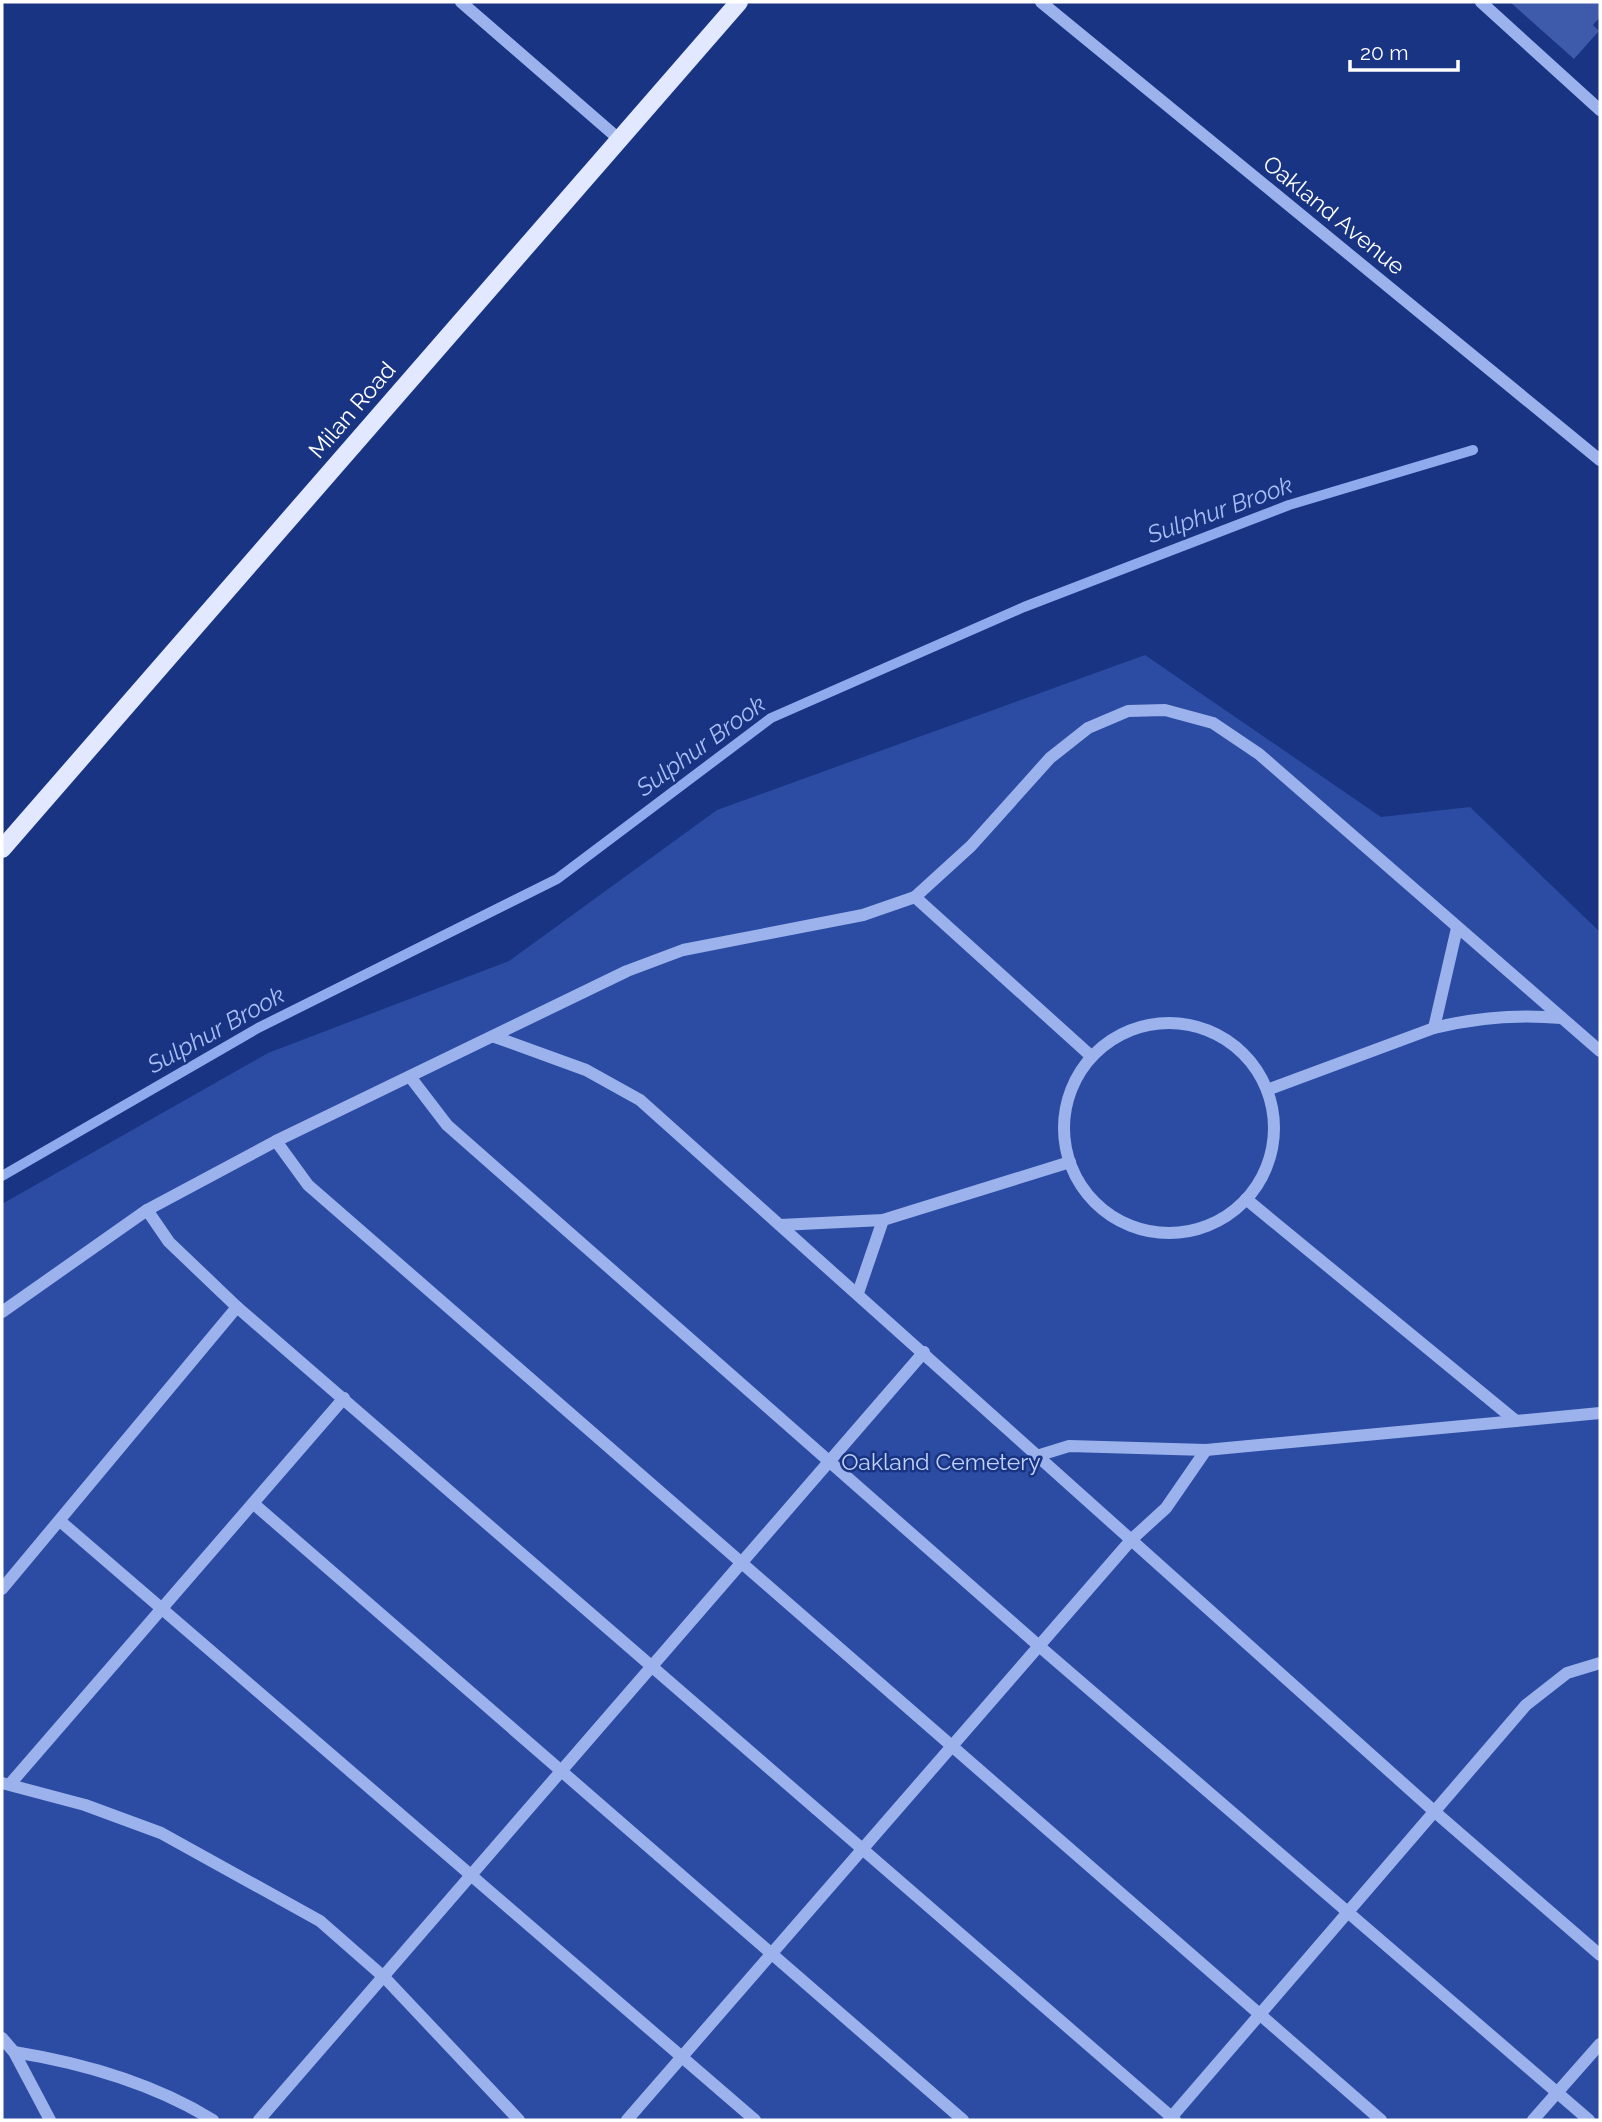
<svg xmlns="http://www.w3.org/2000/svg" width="1602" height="2122" font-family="Raleway,sans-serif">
<rect width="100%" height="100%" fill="#183483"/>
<polygon fill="#2b4ca2" points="1145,655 1381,817 1470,807 1600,932 1600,2120 2,2120 2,1204 268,1053 509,961 717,810"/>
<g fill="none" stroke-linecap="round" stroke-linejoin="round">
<polyline stroke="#8fabee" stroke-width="10" points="2,1176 258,1028 557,879 771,718 1024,607 1289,505 1473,450"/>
</g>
<polygon fill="#3d5aab" points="1510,2 1600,2 1600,17 1593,25 1599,31 1574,59"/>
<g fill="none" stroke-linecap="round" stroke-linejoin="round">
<g stroke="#9cb2ec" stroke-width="12">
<polyline points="461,2 620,140"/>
<polyline points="1041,2 1600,460"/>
<polyline points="1481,2 1600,110"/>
<polyline points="915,897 971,846 1050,758 1088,728 1128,711 1165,710 1213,723 1259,754 1600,1051"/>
<circle cx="1169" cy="1128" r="105"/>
<path d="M1434,1028c43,-11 84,-14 128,-10"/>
<polyline points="495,1037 586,1070 640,1100 1435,1812 1600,1955"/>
<polyline points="411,1078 447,1125 1039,1646 1589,2120"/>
<polyline points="1267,1090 1434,1028 1457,928"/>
<polyline points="276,1141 308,1185 1381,2120"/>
<polyline points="1246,1199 1516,1421 1600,1413"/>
<polyline points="147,1210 169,1242 237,1307 1175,2120"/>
<polyline points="780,1225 883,1220 1070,1162"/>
<polyline points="858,1293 883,1220"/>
<polyline points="2,1312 147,1210 276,1141 627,971 683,950 863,915 915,897 1091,1056"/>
<polyline points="1040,1455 1069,1446 1206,1450 1516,1421"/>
<polyline points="254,1504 963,2120"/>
<polyline points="60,1521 755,2120"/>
<polyline points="2,1589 237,1307"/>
<polyline points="2,1783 85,1805 161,1833 320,1921 385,1978 519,2120"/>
<polyline points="10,1784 344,1398"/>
<polyline points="2,2038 14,2052 50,2120"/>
<path d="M14,2052c69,11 140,32 199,68"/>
<polyline points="259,2120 924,1352"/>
<polyline points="627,2120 1132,1539 1166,1508 1206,1450"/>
<polyline points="1169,2120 1526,1705 1567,1673 1600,1663"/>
<polyline points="1533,2120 1600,2044"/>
</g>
<polyline stroke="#e1e8ff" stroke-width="18" points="2,849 739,2"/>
</g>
<g text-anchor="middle" stroke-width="5" stroke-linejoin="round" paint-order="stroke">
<g font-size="23" fill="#fff" stroke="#183483">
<text transform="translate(1334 215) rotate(39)" y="8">Oakland Avenue</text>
<text transform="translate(352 410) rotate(-49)" y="8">Milan Road</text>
</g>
<g font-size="23" fill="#c1d1f9" stroke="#183483">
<text x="941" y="1470">Oakland Cemetery</text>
</g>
<g font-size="24" font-style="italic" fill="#a8bdf4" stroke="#183483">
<text transform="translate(1220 510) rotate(-20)" y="8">Sulphur Brook</text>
<text transform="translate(701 746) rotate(-36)" y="8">Sulphur Brook</text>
<text transform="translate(216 1030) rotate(-29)" y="8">Sulphur Brook</text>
</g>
</g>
<rect width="1602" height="2122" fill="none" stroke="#ffffff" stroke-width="7"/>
<path d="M1350 60v10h108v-10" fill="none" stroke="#ffffff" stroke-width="3.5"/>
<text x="1360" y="60" font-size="21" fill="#ffffff" stroke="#183483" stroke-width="5" paint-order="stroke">20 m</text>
</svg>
